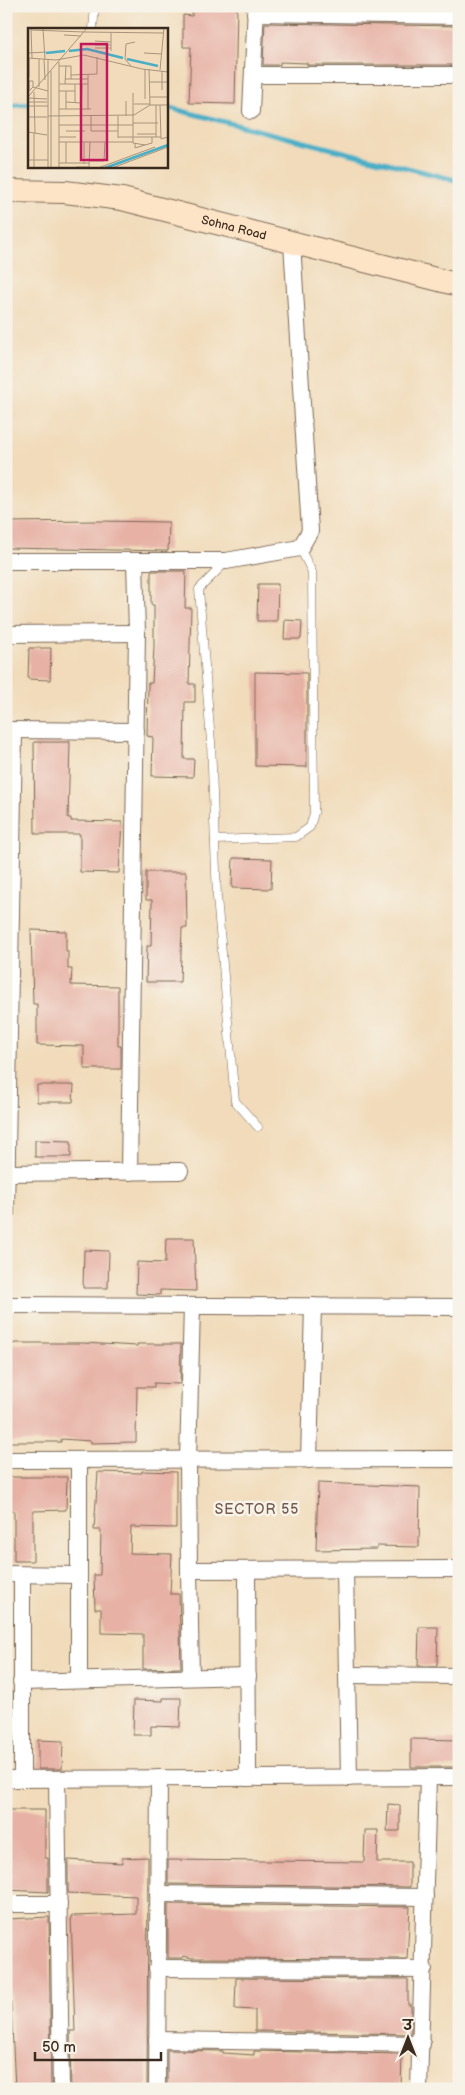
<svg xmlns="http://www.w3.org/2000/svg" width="465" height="2095" font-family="'Balsamiq Sans','Playpen Sans Deva',sans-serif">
<rect width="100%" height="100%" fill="#f7f3e8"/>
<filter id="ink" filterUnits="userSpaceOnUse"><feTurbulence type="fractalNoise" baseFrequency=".02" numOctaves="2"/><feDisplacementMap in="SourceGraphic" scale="10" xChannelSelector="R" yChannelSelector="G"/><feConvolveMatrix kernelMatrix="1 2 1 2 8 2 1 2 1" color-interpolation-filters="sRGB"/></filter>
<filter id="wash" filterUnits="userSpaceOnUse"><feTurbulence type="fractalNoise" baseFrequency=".0096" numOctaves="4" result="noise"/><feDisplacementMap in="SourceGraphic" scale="20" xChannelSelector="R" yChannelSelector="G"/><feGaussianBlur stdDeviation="1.12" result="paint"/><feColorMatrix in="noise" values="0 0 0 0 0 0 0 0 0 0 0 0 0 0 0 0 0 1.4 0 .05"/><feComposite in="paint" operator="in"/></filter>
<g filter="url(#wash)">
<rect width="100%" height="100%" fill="#f1dbba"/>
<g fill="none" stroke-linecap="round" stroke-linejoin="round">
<g stroke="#48afc7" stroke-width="5">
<polyline points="6,106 29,104"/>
<polyline points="166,107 459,181"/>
</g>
</g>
<g id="blocks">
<g fill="#e7b1a5">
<polygon points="192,6 237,6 235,104 189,103 191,47 183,47 183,15 192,16"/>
<polygon points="265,23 459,26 459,65 307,65 307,63 280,62 280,65 263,65"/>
<polygon points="97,521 169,522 168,551 6,548 6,522"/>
<polygon points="151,571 186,571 185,608 191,608 189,684 195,684 195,702 185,702 184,759 194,759 193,777 152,776 153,737 147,736 148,683 152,683 154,647 154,605 151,605"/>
<polygon points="258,584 278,584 277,621 257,621"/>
<polygon points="285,620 302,621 301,639 284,639"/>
<polygon points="29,648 51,648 50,680 28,679"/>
<polygon points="255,672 307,673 307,767 255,766"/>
<polygon points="34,742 70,742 68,818 71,818 71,821 122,822 119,873 80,872 80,834 35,834"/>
<polygon points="233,858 272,859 271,889 232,888"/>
<polygon points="146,872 186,872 187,928 182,928 180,982 146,982 147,946 151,946 152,900 146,900"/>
<polygon points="31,930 66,931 66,951 68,951 68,969 72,969 71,985 118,986 118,1046 121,1046 121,1069 84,1069 84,1046 37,1045 37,1004 33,1004"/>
<polygon points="37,1085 74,1085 73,1102 37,1102"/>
<polygon points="35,1140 71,1141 71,1157 35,1157"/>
<polygon points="166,1238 194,1238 196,1291 160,1290 160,1295 136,1294 137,1262 165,1263"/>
<polygon points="84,1250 109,1251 108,1288 83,1288"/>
<polygon points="16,1343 83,1343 137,1346 137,1344 181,1344 180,1384 154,1383 154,1387 137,1387 136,1442 91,1443 91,1441 61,1439 61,1442 6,1442 6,1345"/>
<polygon points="142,1471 176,1472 176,1528 131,1527 130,1553 172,1554 170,1594 179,1594 181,1668 143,1669 143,1634 101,1633 101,1609 95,1609 94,1575 100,1575 101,1530 94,1530 98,1472 142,1473"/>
<polygon points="6,1477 67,1477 66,1510 33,1511 33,1561 14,1561 14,1511 6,1511"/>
<polygon points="318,1483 420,1487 419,1547 377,1546 377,1549 316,1550"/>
<polygon points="419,1627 438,1627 437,1666 418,1666"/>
<polygon points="6,1690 12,1691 12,1729 6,1729"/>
<polygon points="163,1698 181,1698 180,1727 151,1726 151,1735 133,1735 134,1700 163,1701"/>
<polygon points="411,1739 459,1740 459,1767 411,1767"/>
<polygon points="38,1740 63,1741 62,1769 38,1769"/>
<polygon points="388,1804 400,1805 400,1831 387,1831"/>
<polygon points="6,1810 45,1810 45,1858 48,1858 48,1892 6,1890"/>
<polygon points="365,1830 378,1830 377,1862 410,1862 410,1887 168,1884 168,1860 364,1862"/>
<polygon points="148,1857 147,2089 71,2089 70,2031 75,2031 71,1916 136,1914 136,1896 68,1893 68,1860 122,1863 122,1858"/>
<polygon points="168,1904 410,1907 407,1959 192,1958 183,1956 182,1958 168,1958"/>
<polygon points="49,1917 51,2089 15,2089 7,1919"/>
<polygon points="236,1978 408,1979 408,2005 411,2005 411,2034 255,2031 255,2010 235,2009"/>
<polygon points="167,2050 223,2051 223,2053 254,2055 254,2051 402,2054 401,2089 167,2089"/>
</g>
</g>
</g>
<g filter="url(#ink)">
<use href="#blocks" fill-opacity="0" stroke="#7b6855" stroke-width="1"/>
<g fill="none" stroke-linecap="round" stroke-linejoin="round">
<defs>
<g id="service">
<polyline points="93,29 95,6"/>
<polyline points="225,563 199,589 211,742 217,897 235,1101 258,1127"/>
<polyline points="215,840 296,837 310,827 314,813 312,572 300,548"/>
</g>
<g id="minor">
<polyline points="255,13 459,16"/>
<polyline points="253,75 459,75"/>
<polyline points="251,111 256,6"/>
<polyline points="6,561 226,561 300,548 310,531 292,243"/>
<polyline points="6,634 137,633"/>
<polyline points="6,730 136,731"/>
<polyline points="129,1172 137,633 135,561"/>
<polyline points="6,1173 180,1171"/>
<polyline points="6,1213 14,731"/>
<polyline points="6,1305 459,1307"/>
<polyline points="192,1306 188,1461 189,1570 459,1569"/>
<polyline points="6,1460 459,1459"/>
<polyline points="79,1460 79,1680"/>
<polyline points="309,1460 313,1306"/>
<polyline points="189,1570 191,1677"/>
<polyline points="247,1570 248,1778"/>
<polyline points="345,1570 349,1778"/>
<polyline points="6,1574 79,1575"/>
<polyline points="22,1575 22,1779"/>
<polyline points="348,1675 459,1676"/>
<polyline points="21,1682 248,1676"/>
<polyline points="6,1779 459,1777"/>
<polyline points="57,1779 61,2089"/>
<polyline points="158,1894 425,1897"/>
<polyline points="6,1904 59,1904"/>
<polyline points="157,1968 424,1969"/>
<polyline points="157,2040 422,2044"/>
<polyline points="157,2089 159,1778"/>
<polyline points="419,2089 428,1778"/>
</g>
<g id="secondary">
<path id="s1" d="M6,191l59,1 57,7 337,86"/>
</g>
</defs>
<use href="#service" stroke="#7b6855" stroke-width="9"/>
<use href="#minor" stroke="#7b6855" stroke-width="18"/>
<use href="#secondary" stroke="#7b6855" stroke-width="24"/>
<use href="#service" stroke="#fff" stroke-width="8"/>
<use href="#minor" stroke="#fff" stroke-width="16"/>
<use href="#secondary" stroke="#fee4c6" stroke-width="22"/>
</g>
</g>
<g text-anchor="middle" stroke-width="5" stroke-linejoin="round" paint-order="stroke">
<g font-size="12" fill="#3b2a1e" stroke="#f7f3e8">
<text dy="4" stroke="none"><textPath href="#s1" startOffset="232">Sohna Road</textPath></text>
</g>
<g font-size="14" letter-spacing="1" fill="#77594d" stroke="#f7f3e8">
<text x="257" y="1514">SECTOR 55</text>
</g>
</g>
<g transform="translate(28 28)">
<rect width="140" height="140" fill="#f1dbba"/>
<path fill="none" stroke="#48afc7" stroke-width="2.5" d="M41,23l18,-2 36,9M18,25l19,-2M99,31l31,7M77,140l63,-23"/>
<path fill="none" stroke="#a8947c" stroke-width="1" d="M59,0h25M3,1l1,29M15,1l2,30M3,2l53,2M56,4l79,1M36,7l17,1M67,13l16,1M67,17h16M67,20h16M83,23v-18M0,25l18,-1M116,25l18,1M0,30l28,2 28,-5 58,14 26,3M1,30v19M16,31l1,21M31,38h12v13M103,38l-6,-7 1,-15 9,-2M117,41v30M121,41l1,36M132,42l4,-42M23,43v97M134,43v19M43,47l26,-1v-17M37,51h23M121,54h19M31,56h29M37,56l1,-18M11,59v-28M1,62v-9h4v6M31,63h16M0,64l5,-5 15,4M6,64l1,41M105,65v50l12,2 7,-2v-6M0,69l59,-69M122,69h18M0,70l19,1M0,74h19M38,74l15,1M47,75v-19M106,76h16M132,77l1,34 7,-2M0,78h20M31,81h32M38,81v-18M60,81v-34M20,88l86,-1 16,-10h18M53,88l1,-32M63,88v15h27M90,88v22M98,88v-15M0,89h19M105,95h25M31,97h74M38,103h19M0,104l19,3M6,105v35M109,106h19M31,109h17M90,109h43M128,109v-32M31,114h74M56,114v22M107,115v5l10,-3M0,132h20M62,133h14l1,-19M31,135h30M38,135v-21M48,139h13l1,-25M20,140v-108M31,140v-106M70,140l57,-21M84,140l56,-21"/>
<path fill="#c2185b" fill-opacity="0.15" stroke="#c2185b" stroke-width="2.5" d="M53,16h26v116h-26z"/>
<rect width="140" height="140" fill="none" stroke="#3b2a1e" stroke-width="2.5"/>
</g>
<rect width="465" height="2095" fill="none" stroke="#f7f3e8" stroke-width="25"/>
<g transform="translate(408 2038)" stroke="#f7f3e8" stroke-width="4" paint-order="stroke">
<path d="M0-4L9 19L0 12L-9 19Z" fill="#3b2a1e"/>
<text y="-8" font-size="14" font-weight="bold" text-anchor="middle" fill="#3b2a1e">उ</text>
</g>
<path d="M35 2052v8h126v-8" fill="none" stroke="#3b2a1e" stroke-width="2.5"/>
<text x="42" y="2052" font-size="15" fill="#3b2a1e" stroke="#f7f3e8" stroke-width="4" paint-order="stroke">50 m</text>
</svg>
